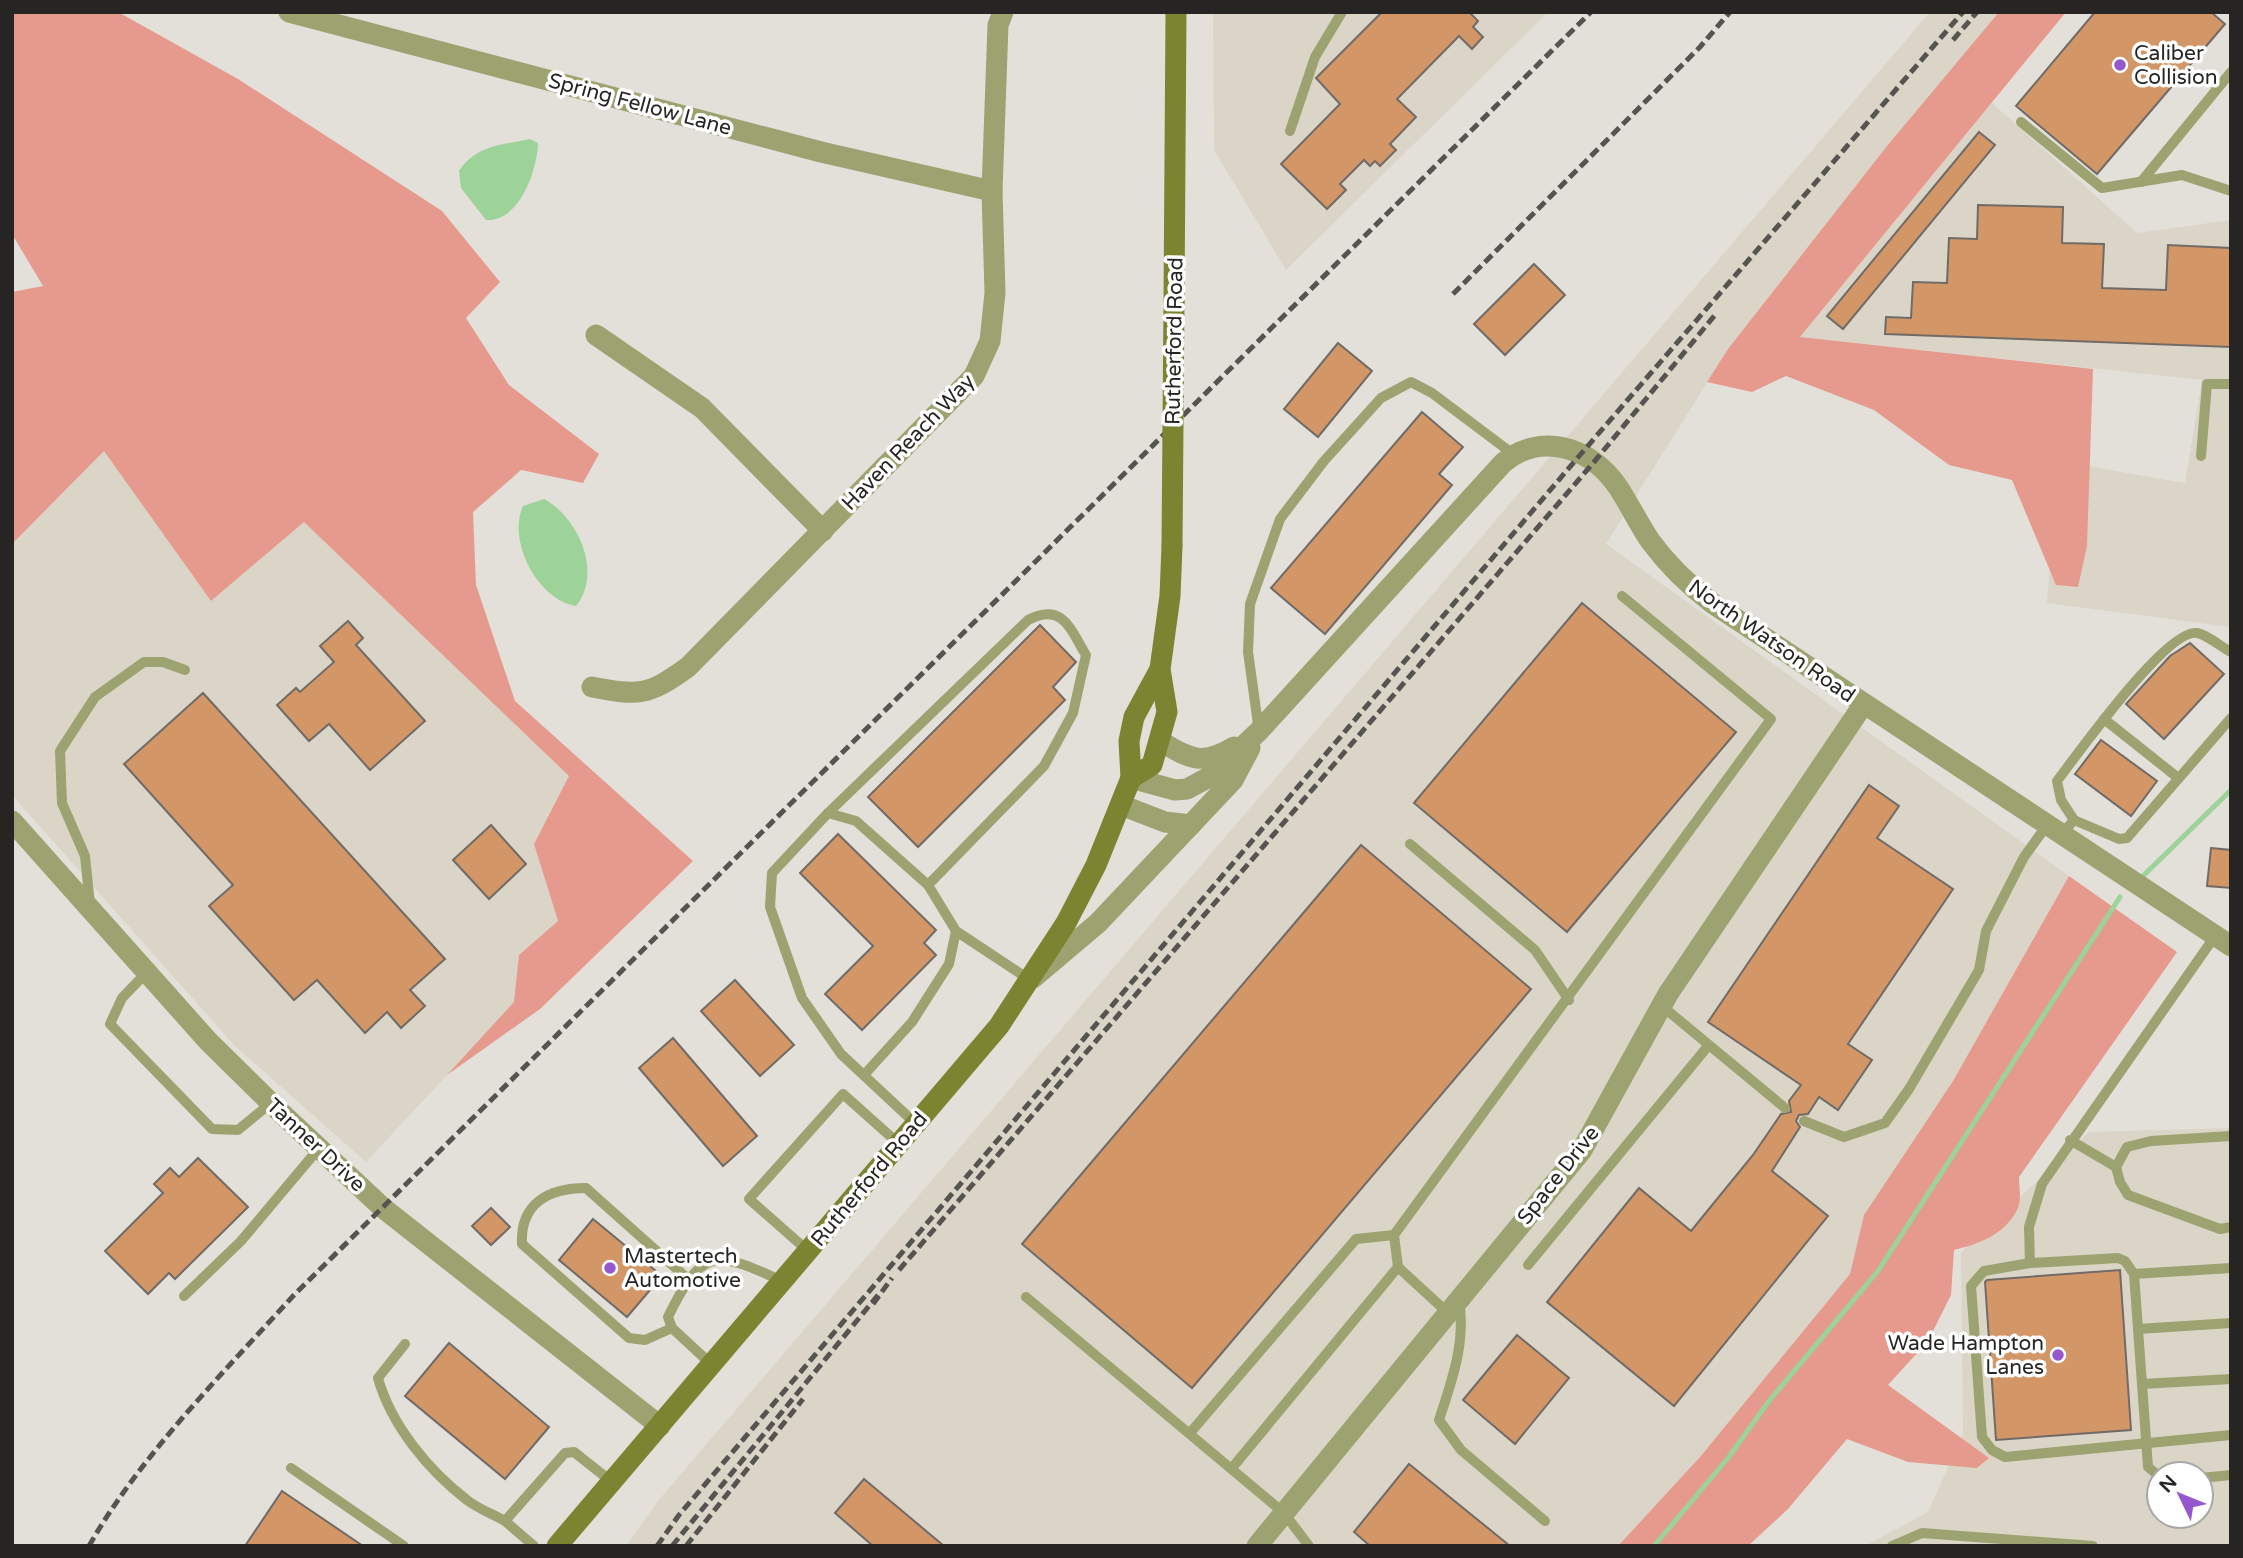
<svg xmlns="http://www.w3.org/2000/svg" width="2243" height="1558" font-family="'Varela Round',sans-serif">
<rect width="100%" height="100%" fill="#e3e0da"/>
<g fill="#dbd5c8" fill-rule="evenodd">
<polygon points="1213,12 1548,12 1286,270 1214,150"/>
<polygon points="1930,12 1999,12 1887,146 1728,349 1606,544 2069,876 1953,1081 1864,1215 1850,1274 1700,1457 1618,1546 626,1546 657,1502"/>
<polygon points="1992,103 2137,233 2231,220 2231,627 2047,603 2058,461 2185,483 2202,380 1800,337"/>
<polygon points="104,450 211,601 304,522 569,776 534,844 558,921 519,955 515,1002 366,1162 234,1045 12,795 12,544"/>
<path d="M2231,1128v418h-366l63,-34 35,-78 -2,-181 128,-121zM2159,1474h42v42h-42z"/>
</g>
<g fill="#e59a8d">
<polygon points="12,12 118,12 238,79 442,211 500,282 466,318 509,385 599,454 583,483 521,470 473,512 476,585 515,701 693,861 540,1009 447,1075 514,1002 519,955 558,921 534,844 569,776 304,522 211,601 104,451 12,544 12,292 43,286 12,234"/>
<polygon points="1999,12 2066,12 1800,337 2093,369 2087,546 2078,587 2056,585 2012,480 1949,465 1874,410 1786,376 1752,392 1707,382 1728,349 1887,146"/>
<path d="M2069,876l108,76 -158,225c0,9 3,25 -2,33 -13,25 -38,34 -63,40l-3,45 -23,46 -40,44 101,73 -12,10 -69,-6 -61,-23 -59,70 -40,37h-130l82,-89 150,-183 14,-59 89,-134z"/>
</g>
<g fill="#9dd298">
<path d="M530,139l8,4c-1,29 -19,79 -52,77l-25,-32 -2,-17c17,-26 43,-26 71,-32z"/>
<path d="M544,499c34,18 59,74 32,107 -38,-6 -69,-64 -53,-100z"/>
</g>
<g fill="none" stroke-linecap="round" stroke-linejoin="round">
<g stroke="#9dd298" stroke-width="5">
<polyline points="2143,876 2231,790"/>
<polyline points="1654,1546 1728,1458 1769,1401 1878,1271 2120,897"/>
</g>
</g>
<g fill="#d39667" stroke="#706b67" stroke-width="2">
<polygon points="1382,12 1469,12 1478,21 1473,27 1483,37 1472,49 1459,36 1397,99 1416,117 1390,144 1396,150 1380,166 1375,161 1370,166 1364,160 1340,184 1346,190 1327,209 1281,164 1340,104 1316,78"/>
<polygon points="2095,12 2211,12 2225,24 2097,174 2016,106"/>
<polygon points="1979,132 1995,145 1843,329 1827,316"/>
<polygon points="1978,205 2063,207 2062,243 2104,244 2102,288 2166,290 2168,245 2231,248 2231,347 1885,334 1886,317 1911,318 1913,282 1947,283 1949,238 1977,239"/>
<polygon points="1534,264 1565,295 1505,355 1474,324"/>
<polygon points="1338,343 1372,371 1318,437 1284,409"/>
<polygon points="1422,412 1463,447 1439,474 1452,485 1325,634 1271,588"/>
<polygon points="1582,603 1736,732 1567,932 1414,803"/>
<polygon points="348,621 363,638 356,645 425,721 370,770 329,724 309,741 277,705 296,688 300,692 334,662 320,646"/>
<polygon points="1040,625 1076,662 1053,687 1065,700 918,847 868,797"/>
<polygon points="2190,643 2224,674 2164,739 2126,704 2170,656"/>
<polygon points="203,693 445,959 410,990 425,1006 401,1028 387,1012 365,1033 317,980 294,1000 209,906 233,885 124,764"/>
<polygon points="2101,740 2157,781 2131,816 2075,774"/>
<polygon points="1869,785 1899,806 1877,838 1953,889 1848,1044 1872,1060 1838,1110 1819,1097 1808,1114 1799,1115 1796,1121 1800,1127 1772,1171 1828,1216 1674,1406 1547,1302 1639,1188 1691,1231 1753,1155 1781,1114 1791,1112 1789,1101 1801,1085 1708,1022"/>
<polygon points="491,825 526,864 489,899 453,860"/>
<polygon points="838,834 936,930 924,943 936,955 862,1030 825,994 873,946 800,873"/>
<polygon points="1361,845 1531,989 1192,1388 1022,1244"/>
<polygon points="2211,848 2231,850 2231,888 2207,886"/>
<polygon points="735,980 794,1045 760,1076 701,1011"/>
<polygon points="673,1038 757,1136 723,1166 639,1068"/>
<polygon points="198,1158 248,1207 175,1279 169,1273 148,1294 105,1251 163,1193 154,1184 170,1168 179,1177"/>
<polygon points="491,1208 510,1227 491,1245 472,1226"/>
<polygon points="593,1219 662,1276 627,1317 559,1260"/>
<polygon points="2120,1270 2131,1430 1996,1440 1985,1282 1987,1280"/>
<polygon points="1517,1335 1569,1378 1515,1444 1463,1400"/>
<polygon points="449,1343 549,1427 505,1479 405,1396"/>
<polygon points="1409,1464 1510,1546 1370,1546 1354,1532"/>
<polygon points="864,1479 944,1546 873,1546 835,1513"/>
<polygon points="282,1491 363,1546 245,1546"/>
</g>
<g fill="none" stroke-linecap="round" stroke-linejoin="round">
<g stroke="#9ca370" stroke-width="10">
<polyline points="2021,122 2102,188 2182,175 2231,191"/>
<polyline points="1290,131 1315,57 1342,12"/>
<polyline points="2141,182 2231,72"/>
<polyline points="2201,456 2207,384 2231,384"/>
<polyline points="2104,719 2177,777"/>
<polyline points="1259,731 1248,652 1250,604 1280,519 1324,461 1381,398 1411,382 1432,393 1513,454"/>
<path d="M828,813l200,-193c35,-18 42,9 58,35l-13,58 -29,53 -116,119 28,46"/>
<path d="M2074,820l-13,-20 -4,-19c20,-26 110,-153 140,-148 11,2 24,14 34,19"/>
<polyline points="2061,835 2074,820 2119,839 2127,838 2231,718"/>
<polyline points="1410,844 1535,950 1569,1000"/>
<polyline points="90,905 85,856 62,803 60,751 95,697 144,662 163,662 185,670"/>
<polyline points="147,972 122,998 110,1024 212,1129 238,1130 271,1103"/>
<polyline points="1662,1006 1785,1108"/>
<polyline points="864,1075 912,1022 949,964 956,931 1030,980"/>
<polyline points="1804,1121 1844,1137 1885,1123 1909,1089 1979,970 1986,931 2024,857 2047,825"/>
<polyline points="916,1124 841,1054 802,998 770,907 772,873 828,813 856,821 928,885"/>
<polyline points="2231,1136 2151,1141 2127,1147 2116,1167 2120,1182 2128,1195 2220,1229 2231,1227"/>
<polyline points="2070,1140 2116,1167"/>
<polyline points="808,1251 749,1199 843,1094 899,1144"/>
<polyline points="2030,1263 1984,1271 1971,1286 1982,1437 1992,1450 2005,1457 2231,1435"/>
<polyline points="1528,1265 1708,1046"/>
<polyline points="2231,1268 2134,1274 2142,1384 2231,1379"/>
<polyline points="2134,1274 2125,1261 2118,1258 2030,1263 2029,1227 2042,1184 2215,936"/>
<polyline points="184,1296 241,1241 320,1147"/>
<polyline points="1026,1297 1284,1513 1309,1546"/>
<path d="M1459,1300c7,43 -7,80 -20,120l22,30 84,71"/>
<polyline points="1448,1313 1398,1267 1394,1235 1771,719 1622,596"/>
<path d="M672,1328l-27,12 -16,-2 -107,-94c-2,-41 27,-56 64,-56l102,91"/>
<polyline points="2138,1329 2231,1323"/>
<path d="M405,1344l-27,34c13,47 51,93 89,122 11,9 26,14 38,21"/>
<path d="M712,1365l-40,-37 -4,-11c34,-70 47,-67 114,-36"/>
<polyline points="2142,1384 2148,1467 2159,1476"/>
<polyline points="1190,1433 1356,1239 1394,1235"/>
<polyline points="291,1468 404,1546"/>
<polyline points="1232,1468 1398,1267"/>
<polyline points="2201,1478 2231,1475"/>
<polyline points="534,1546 505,1521 565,1453 574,1452 612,1482"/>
<polyline points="1892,1546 1922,1533 2093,1546"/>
</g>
<g stroke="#9ca370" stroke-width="21">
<polyline points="289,12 821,152 992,191"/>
<polyline points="596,335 702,408 823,531"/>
<path d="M592,687c47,9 56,9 96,-20l286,-291 16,-35 5,-48 -3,-102 6,-166 5,-13"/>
<path d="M1160,741c29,17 42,26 74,6"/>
<path d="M1131,778l44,12 12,-1 26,-14 46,-44 244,-268c38,-32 88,-16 115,24 12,18 21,38 33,55 17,23 39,44 61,61l519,343"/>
<polyline points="1121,805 1165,822 1191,825"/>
<polyline points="12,821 208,1041 278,1110 383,1208 660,1426"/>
<polyline points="1033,978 1098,923 1233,780 1250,748"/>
<polyline points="1257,1546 1582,1150 1668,994 1863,705"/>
</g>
<g stroke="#7c8431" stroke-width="21">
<polyline points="1174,302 1176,12"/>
<polyline points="1131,778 1152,765 1167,712 1160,669 1170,596 1172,546"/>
<polyline points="557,1546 999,1026 1066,923 1096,865 1131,778 1129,741 1134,717 1160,669"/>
</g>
<g stroke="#555451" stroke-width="5" stroke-dasharray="10 5" stroke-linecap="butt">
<polyline points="1953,40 1977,12"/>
<polyline points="1453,294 1700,47 1730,12"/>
<polyline points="899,1270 1594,462 1715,315"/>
<polyline points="873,1304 892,1278"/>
<path d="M89,1546c51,-90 135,-174 205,-251l1297,-1283"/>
<polyline points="657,1546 679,1515 1580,455 1963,12"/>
<polyline points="672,1546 878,1295"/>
<polyline points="686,1546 803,1399"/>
</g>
<polyline stroke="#7c8431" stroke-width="21" points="1172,546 1174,302"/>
</g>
<g fill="#9557cd" stroke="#fff" stroke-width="2.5">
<circle cx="2120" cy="65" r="7"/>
<circle cx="610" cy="1268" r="7"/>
<circle cx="2058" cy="1355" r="7"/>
</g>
<g text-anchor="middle" stroke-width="7" stroke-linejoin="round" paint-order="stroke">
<g font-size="21" fill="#262523" stroke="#fff" text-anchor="start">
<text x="2134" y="60">Caliber<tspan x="2134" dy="24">Collision</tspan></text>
<text x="624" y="1263">Mastertech<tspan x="624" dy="24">Automotive</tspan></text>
<text x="2044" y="1350" text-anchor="end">Wade Hampton<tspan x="2044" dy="24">Lanes</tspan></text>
</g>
<g font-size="21" fill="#262523" stroke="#fff">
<text transform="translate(640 104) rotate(15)" y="7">Spring Fellow Lane</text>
<text transform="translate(1174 341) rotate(-89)" y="7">Rutherford Road</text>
<text transform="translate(908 442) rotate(-46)" y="7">Haven Reach Way</text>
<text transform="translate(1772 641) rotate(35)" y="7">North Watson Road</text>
<text transform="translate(316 1145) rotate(43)" y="7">Tanner Drive</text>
<text transform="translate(1558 1175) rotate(-52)" y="7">Space Drive</text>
<text transform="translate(869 1179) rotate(-50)" y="7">Rutherford Road</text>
</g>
</g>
<rect width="2243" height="1558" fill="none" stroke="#262523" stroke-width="28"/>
<g transform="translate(2180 1495) rotate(313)"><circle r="33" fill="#ffffff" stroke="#a8a8a7" stroke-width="2"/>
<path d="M0-5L12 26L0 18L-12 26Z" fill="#9557cd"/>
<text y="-10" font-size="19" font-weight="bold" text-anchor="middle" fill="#262523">N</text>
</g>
</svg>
